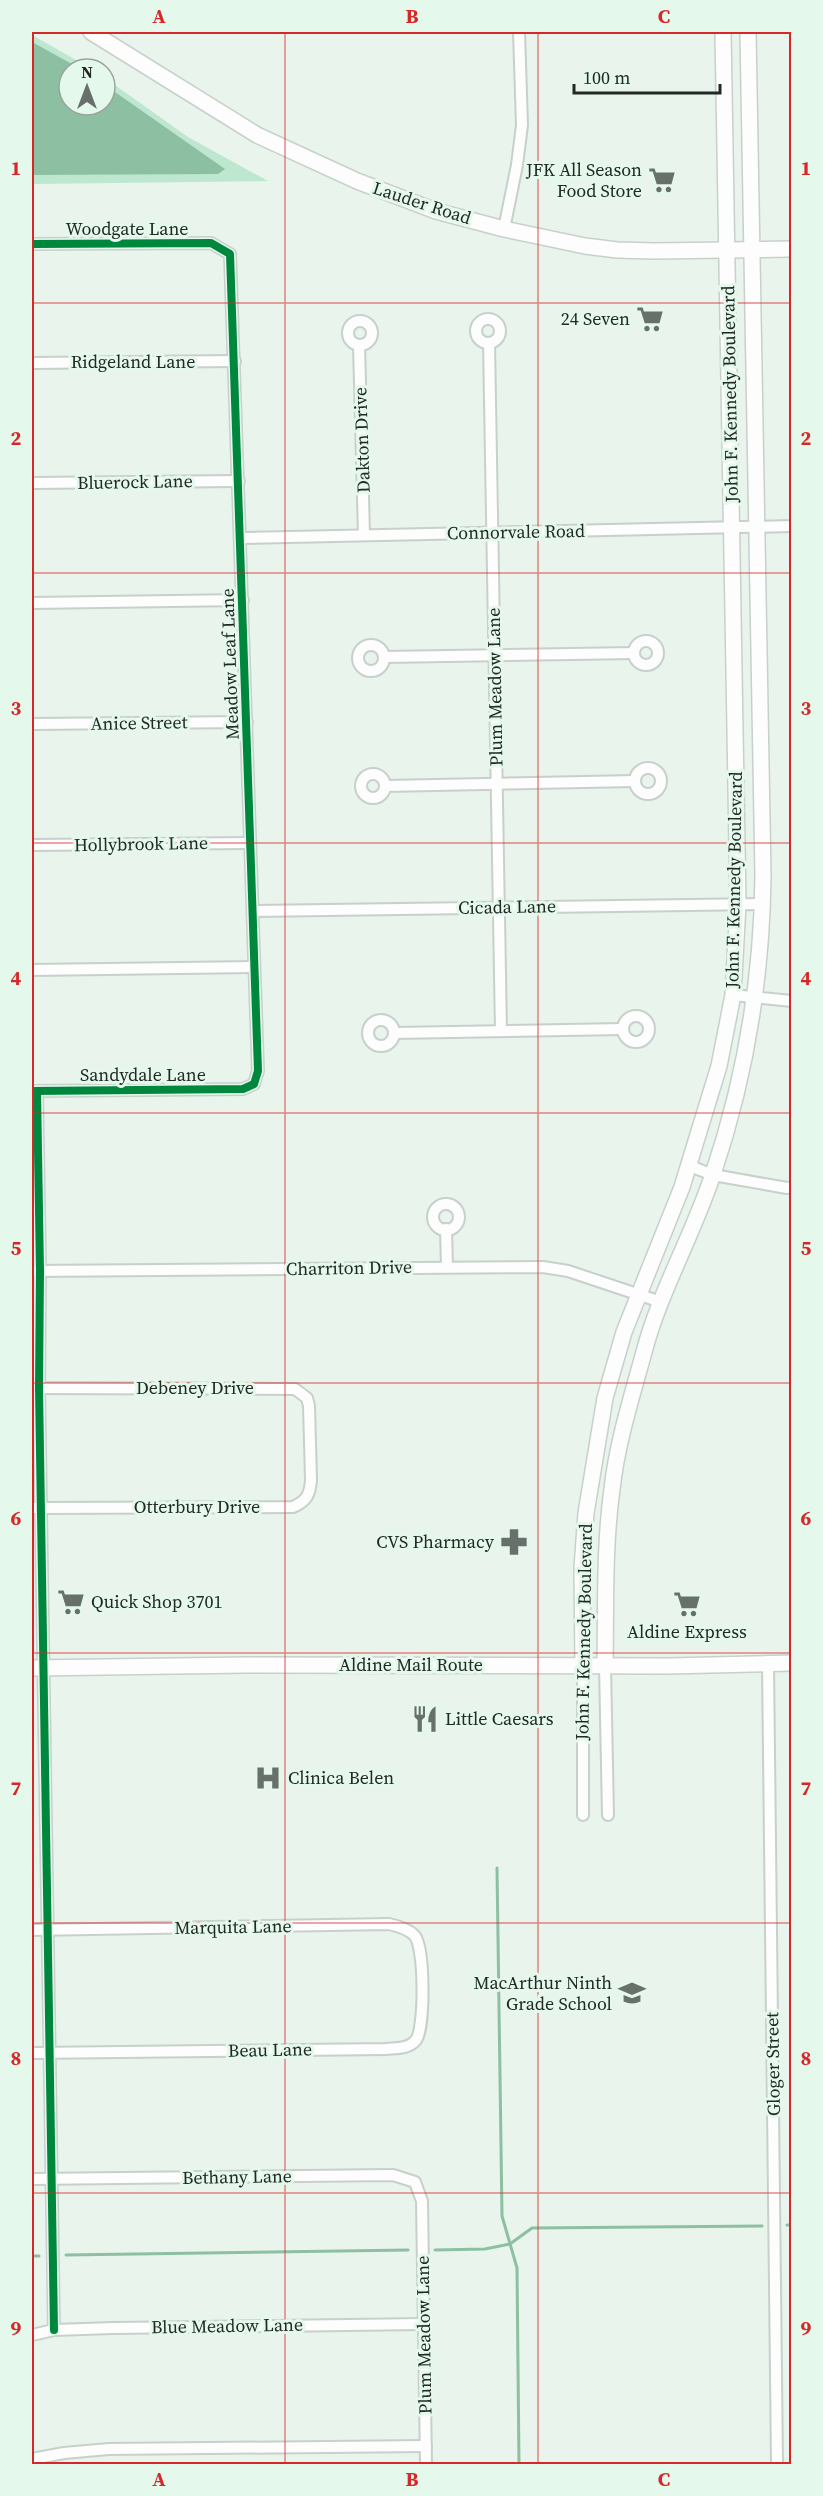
<svg xmlns="http://www.w3.org/2000/svg" width="823" height="2496" font-family="'Source Serif 4',serif">
<rect width="100%" height="100%" fill="#e9f4ed"/>
<polygon fill="#bee7cf" points="32,35 92,69 69,69 69,105 105,105 105,78 188,137 268,181 32,184"/>
<polygon fill="#8dc0a3" points="32,42 81,69 69,69 69,105 105,105 105,85 225,169 218,174 32,175"/>
<g fill="none" stroke-linecap="round" stroke-linejoin="round">
<g stroke="#8dc0a3" stroke-width="3">
<polyline points="497,1868 502,2216 517,2268 519,2464"/>
<polyline points="787,2225 792,2225"/>
<polyline points="435,2250 485,2249 510,2244 532,2228 762,2226"/>
<polyline points="66,2255 408,2250"/>
<polyline points="32,2256 39,2256"/>
</g>
<defs>
<g id="minor">
<polyline points="504,229 517,165 522,125 519,32"/>
<polyline points="32,244 211,243 230,254 258,1071 254,1084 243,1089 32,1091"/>
<circle cx="488" cy="331" r="12"/>
<circle cx="360" cy="333" r="12"/>
<polyline points="489,343 501,1031"/>
<polyline points="359,345 364,535"/>
<polyline points="32,363 235,361"/>
<polyline points="32,483 239,481"/>
<polyline points="241,538 792,526"/>
<polyline points="32,603 243,600"/>
<circle cx="646" cy="653" r="12"/>
<circle cx="371" cy="658" r="13"/>
<polyline points="384,657 634,653"/>
<polyline points="32,724 247,722"/>
<circle cx="648" cy="781" r="13"/>
<circle cx="373" cy="786" r="12"/>
<polyline points="385,786 635,781"/>
<polyline points="32,845 250,843"/>
<polyline points="253,911 762,904"/>
<polyline points="32,970 254,967"/>
<polyline points="733,995 792,1001"/>
<circle cx="636" cy="1029" r="13"/>
<circle cx="381" cy="1033" r="13"/>
<polyline points="394,1033 623,1029"/>
<polyline points="37,1091 40,1271 39,1388 54,2330"/>
<polyline points="690,1166 713,1175 787,1188 792,1187"/>
<circle cx="446" cy="1217" r="13"/>
<polyline points="446,1229 447,1266"/>
<polyline points="32,1271 543,1267 568,1271 661,1302"/>
<path d="M32,1388l263,1 12,9 2,8 2,74c-1,14 -4,21 -18,27l-261,1"/>
<polyline points="768,1664 777,2464"/>
<polyline points="583,1666 583,1815"/>
<polyline points="605,1666 608,1815"/>
<path d="M32,1930l357,-6c9,2 19,5 25,11 11,10 11,93 2,105 -7,9 -20,8 -30,9l-354,4"/>
<polyline points="32,2179 393,2175 415,2182 422,2201 426,2464"/>
<polyline points="32,2335 54,2330 113,2328 423,2324"/>
<polyline points="32,2459 64,2453 109,2449 426,2446"/>
</g>
<g id="secondary">
<polyline points="91,32 257,135 357,181 436,211 504,229 585,246 617,250 654,251 792,249"/>
<polyline points="583,1666 582,1568 586,1513 605,1398 624,1332 682,1187 719,1066 733,995 738,904 723,32"/>
<path d="M605,1666c1,-59 -1,-119 7,-177 5,-46 20,-93 32,-137 16,-61 49,-117 69,-178 32,-95 49,-198 50,-298l-15,-844"/>
<polyline points="32,1668 247,1665 669,1666 792,1663"/>
</g>
</defs>
<use href="#minor" stroke="#c8d0cb" stroke-width="14"/>
<use href="#secondary" stroke="#c8d0cb" stroke-width="18"/>
<use href="#minor" stroke="#fcfdfc" stroke-width="10"/>
<use href="#secondary" stroke="#fcfdfc" stroke-width="15"/>
<defs>
<g id="cycleway">
<polyline points="32,244 211,243 230,254 258,1071 254,1084 243,1089 32,1091"/>
<polyline points="37,1091 40,1271 39,1388 54,2330"/>
</g>
</defs>
<use href="#cycleway" stroke="#e5f8ec" stroke-width="11"/>
<use href="#cycleway" stroke="#00873e" stroke-width="8"/>
</g>
<path fill="none" stroke="#d62828" stroke-width="1.5" stroke-opacity="0.55" d="M285,32v2432M538,32v2432M32,303h760M32,573h760M32,843h760M32,1113h760M32,1383h760M32,1653h760M32,1923h760M32,2193h760"/>
<defs>
<symbol id="supermarket-bare" viewBox="-9 -9 18 18"><path d="M-6-5.5h2.5l.6 2H6L4.5 2H-2.5L-4.4-4H-6ZM-1.5 3.2a1.3 1.3 0 1 0 .1 0ZM3 3.2a1.3 1.3 0 1 0 .1 0Z" fill="#68706b" stroke="#e5f8ec" stroke-width="2.5" paint-order="stroke"/></symbol>
<symbol id="pharmacy-bare" viewBox="-9 -9 18 18"><path d="M-2-6h4v4h4v4h-4v4h-4v-4h-4v-4h4Z" fill="#68706b" stroke="#e5f8ec" stroke-width="2.5" paint-order="stroke"/></symbol>
<symbol id="restaurant-bare" viewBox="-9 -9 18 18"><path d="M-5-6h1v4h1v-4h1v4h1v-4h1v5L-1.5 .5V6h-2V.5L-5-1ZM5-6V6H3V1.5H1.5Q1.5-4 5-6Z" fill="#68706b" stroke="#e5f8ec" stroke-width="2.5" paint-order="stroke"/></symbol>
<symbol id="hospital-bare" viewBox="-9 -9 18 18"><path d="M-5-5h3v3.5h4V-5h3V5h-3V1.5h-4V5h-3Z" fill="#68706b" stroke="#e5f8ec" stroke-width="2.5" paint-order="stroke"/></symbol>
<symbol id="school-bare" viewBox="-9 -9 18 18"><path d="M0-5L7-2L0 1L-7-2ZM-4 1L0 2.5L4 1V4Q0 6-4 4Z" fill="#68706b" stroke="#e5f8ec" stroke-width="2.5" paint-order="stroke"/></symbol>
</defs>
<g fill-rule="evenodd">
<use href="#supermarket-bare" x="643" y="161" width="38" height="38"/>
<use href="#supermarket-bare" x="631" y="300" width="38" height="38"/>
<use href="#pharmacy-bare" x="495" y="1523" width="38" height="38"/>
<use href="#supermarket-bare" x="52" y="1583" width="38" height="38"/>
<use href="#supermarket-bare" x="668" y="1585" width="38" height="38"/>
<use href="#restaurant-bare" x="406" y="1700" width="38" height="38"/>
<use href="#hospital-bare" x="249" y="1759" width="38" height="38"/>
<use href="#school-bare" x="613" y="1974" width="38" height="38"/>
</g>
<g text-anchor="middle" stroke-width="6" stroke-linejoin="round" paint-order="stroke">
<g font-size="18" fill="#222925" stroke="#e5f8ec" text-anchor="end">
<text x="642" y="176">JFK All Season<tspan x="642" dy="21">Food Store</tspan></text>
<text x="630" y="325">24 Seven</text>
<text x="494" y="1548">CVS Pharmacy</text>
<text x="91" y="1608" text-anchor="start">Quick Shop 3701</text>
<text x="687" y="1638" text-anchor="middle">Aldine Express</text>
<text x="445" y="1725" text-anchor="start">Little Caesars</text>
<text x="288" y="1784" text-anchor="start">Clinica Belen</text>
<text x="612" y="1989">MacArthur Ninth<tspan x="612" dy="21">Grade School</tspan></text>
</g>
<g font-size="18" fill="#222925" stroke="#e5f8ec">
<text transform="translate(422 203) rotate(18)" y="6">Lauder Road</text>
<text x="127" y="235">Woodgate Lane</text>
<text x="133" y="368">Ridgeland Lane</text>
<text transform="translate(730 394) rotate(-91)" y="6">John F. Kennedy Boulevard</text>
<text transform="translate(362 440) rotate(-92)" y="6">Dakton Drive</text>
<text transform="translate(135 482) rotate(-1)" y="6">Bluerock Lane</text>
<text transform="translate(516 532) rotate(-1)" y="6">Connorvale Road</text>
<text transform="translate(230 664) rotate(-92)" y="6">Meadow Leaf Lane</text>
<text transform="translate(495 687) rotate(-91)" y="6">Plum Meadow Lane</text>
<text transform="translate(139 723) rotate(-1)" y="6">Anice Street</text>
<text transform="translate(141 844) rotate(-1)" y="6">Hollybrook Lane</text>
<text transform="translate(734 880) rotate(-89)" y="6">John F. Kennedy Boulevard</text>
<text transform="translate(507 907) rotate(-1)" y="6">Cicada Lane</text>
<text x="143" y="1081">Sandydale Lane</text>
<text transform="translate(349 1268) rotate(-1)" y="6">Charriton Drive</text>
<text x="195" y="1394">Debeney Drive</text>
<text x="197" y="1513">Otterbury Drive</text>
<text transform="translate(584 1632) rotate(-89)" y="6">John F. Kennedy Boulevard</text>
<text x="411" y="1671">Aldine Mail Route</text>
<text transform="translate(233 1927) rotate(-1)" y="6">Marquita Lane</text>
<text transform="translate(270 2050) rotate(-1)" y="6">Beau Lane</text>
<text transform="translate(773 2064) rotate(-91)" y="6">Gloger Street</text>
<text transform="translate(237 2177) rotate(-1)" y="6">Bethany Lane</text>
<text transform="translate(227 2326) rotate(-1)" y="6">Blue Meadow Lane</text>
<text transform="translate(424 2335) rotate(-91)" y="6">Plum Meadow Lane</text>
</g>
</g>
<rect width="823" height="2496" fill="none" stroke="#e5f8ec" stroke-width="66"/>
<g transform="translate(87 87)"><circle r="28" fill="#e5f8ec" stroke="#97a59c" stroke-width="1.5"/>
<path d="M0-4.5L10 22L0 15L-10 22Z" fill="#68706b"/>
<text y="-9" font-size="16" font-weight="bold" text-anchor="middle" fill="#222925">N</text>
</g>
<path d="M574 84v9h146v-9" fill="none" stroke="#222925" stroke-width="3"/>
<text x="583" y="84" font-size="18" fill="#222925" stroke="#e5f8ec" stroke-width="4.5" paint-order="stroke">100 m</text>
<rect x="33" y="33" width="757" height="2430" fill="none" stroke="#d62828" stroke-width="2"/>
<g font-size="20" text-anchor="middle" font-weight="bold" fill="#d62828">
<text x="159" y="23">A</text>
<text x="412" y="23">B</text>
<text x="664" y="23">C</text>
<text x="16" y="175">1</text>
<text x="806" y="175">1</text>
<text x="16" y="445">2</text>
<text x="806" y="445">2</text>
<text x="16" y="715">3</text>
<text x="806" y="715">3</text>
<text x="16" y="985">4</text>
<text x="806" y="985">4</text>
<text x="16" y="1255">5</text>
<text x="806" y="1255">5</text>
<text x="16" y="1525">6</text>
<text x="806" y="1525">6</text>
<text x="16" y="1795">7</text>
<text x="806" y="1795">7</text>
<text x="16" y="2065">8</text>
<text x="806" y="2065">8</text>
<text x="16" y="2335">9</text>
<text x="806" y="2335">9</text>
<text x="159" y="2486">A</text>
<text x="412" y="2486">B</text>
<text x="664" y="2486">C</text>
</g>
</svg>
